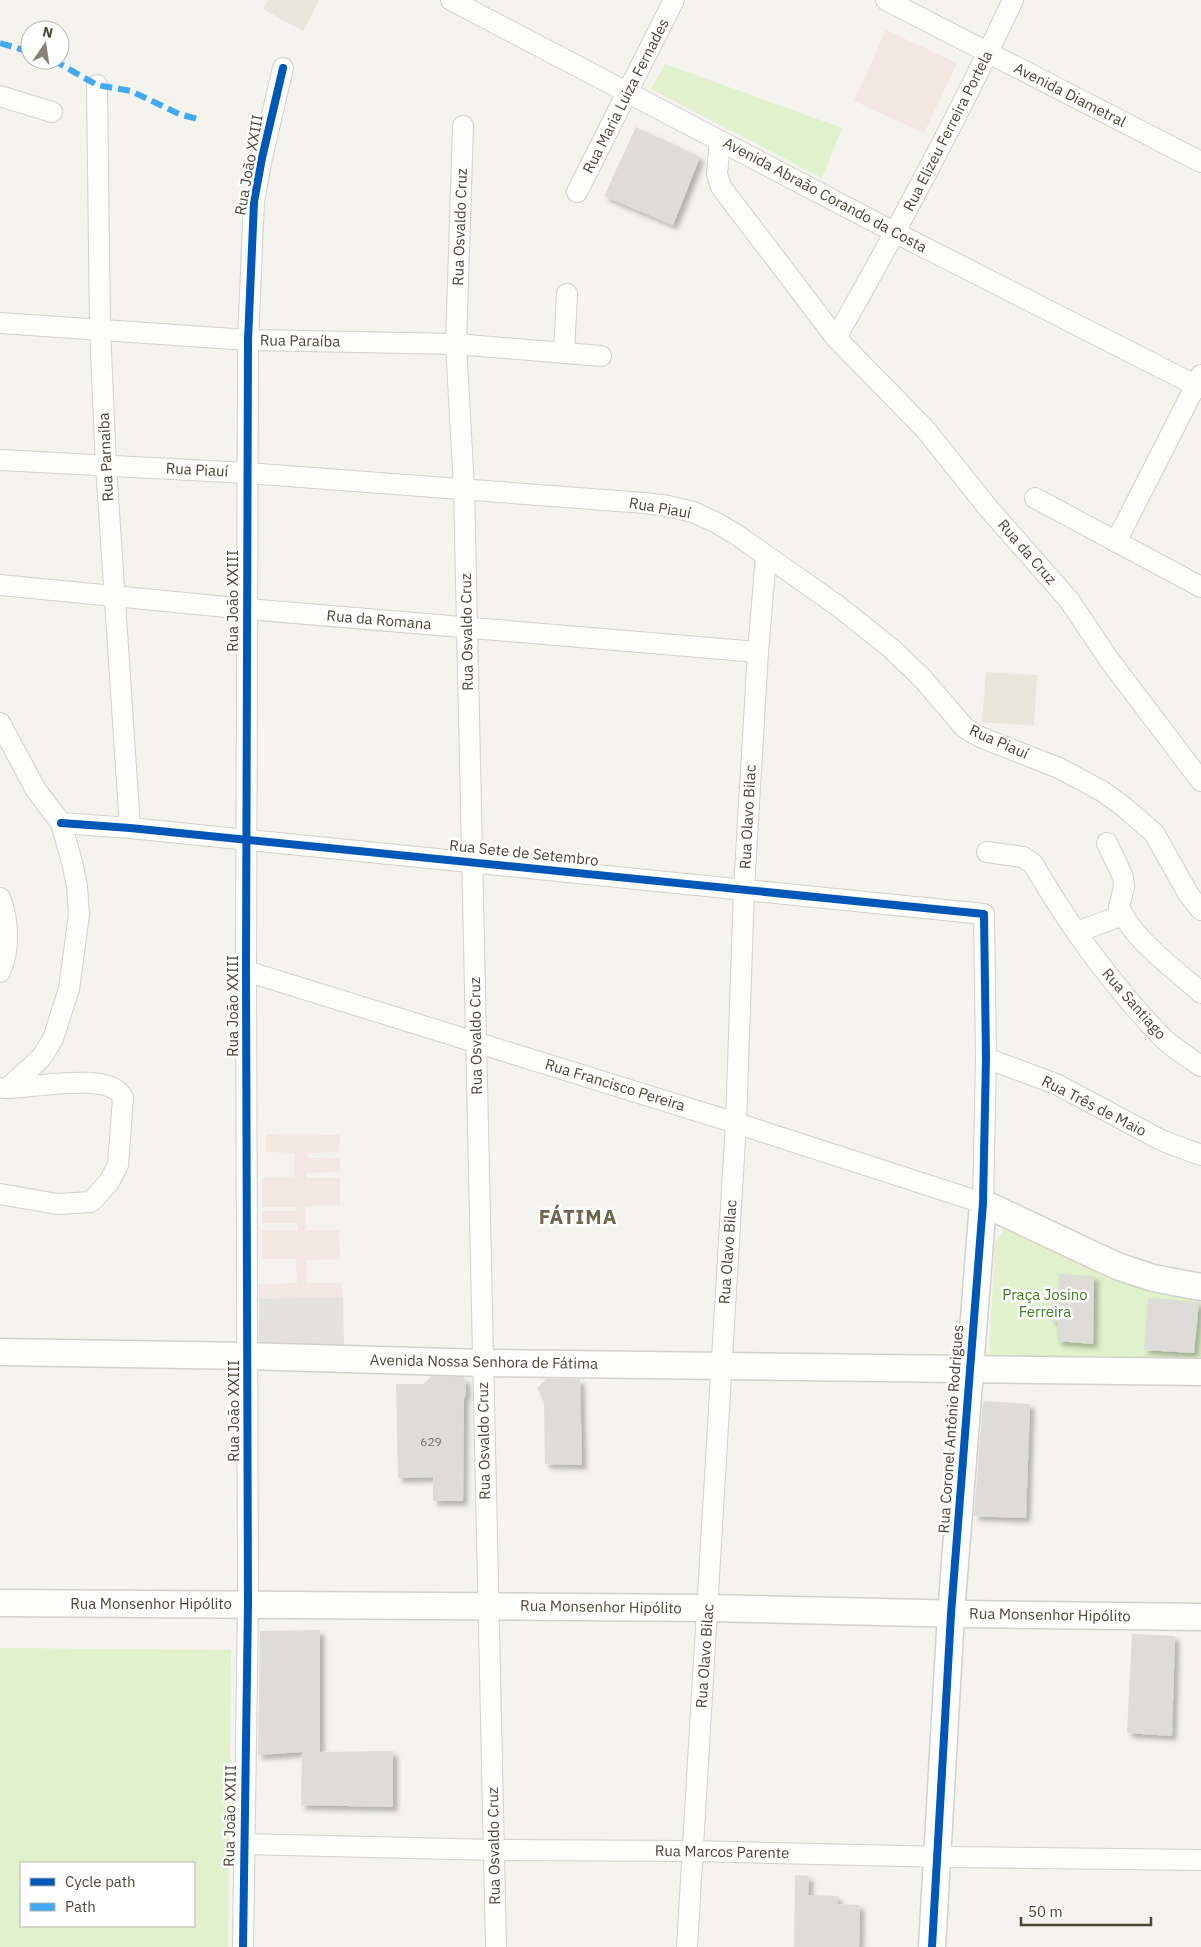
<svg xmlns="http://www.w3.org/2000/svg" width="1201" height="1947" font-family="'IBM Plex Sans',sans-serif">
<defs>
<filter id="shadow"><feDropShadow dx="4.5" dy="4.5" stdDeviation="2.5" flood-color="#0004"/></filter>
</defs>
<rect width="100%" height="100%" fill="#f4f3ee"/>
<g fill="#e8e5db">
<polygon points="268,0 319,0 303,31 263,9"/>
<polygon points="986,672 1037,675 1034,726 982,722"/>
</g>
<g fill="#f3e7e2">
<polygon points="886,30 957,63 924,133 854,101"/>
<polygon points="266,1134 340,1135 339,1152 307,1153 308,1158 340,1158 340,1172 306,1173 306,1178 340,1178 340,1205 305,1206 306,1230 339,1230 340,1259 306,1260 307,1283 342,1283 343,1297 259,1299 259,1284 297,1283 296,1259 262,1259 262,1230 298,1230 297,1223 262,1223 262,1211 296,1211 296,1207 262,1207 262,1178 294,1177 294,1153 266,1152"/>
</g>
<g fill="#e0f1cc" fill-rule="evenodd">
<polygon points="665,64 842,128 822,178 651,89"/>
<polygon points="1005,1229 1089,1264 1201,1297 1201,1358 989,1356 995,1242"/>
<path d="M0,1648l231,2 -3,297h-228zM194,1863v63h-173v-63z"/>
</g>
<polygon fill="#e3e2dc" points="343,1297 344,1345 259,1346 259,1299"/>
<g fill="#dedcd6" filter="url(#shadow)">
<polygon points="636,127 700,157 673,225 604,196"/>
<polygon points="1059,1274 1094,1276 1093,1344 1057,1341 1057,1322 1052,1322 1052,1298 1058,1299"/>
<polygon points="1148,1298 1199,1302 1194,1353 1144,1350"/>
<polygon points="431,1376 463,1377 466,1382 466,1393 464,1399 463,1501 433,1501 433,1477 398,1478 396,1384 424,1384"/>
<polygon points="546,1379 580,1379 582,1465 545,1464 544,1402 537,1388"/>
<polygon points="983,1401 1030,1404 1026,1518 974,1516"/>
<polygon points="320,1630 320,1752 393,1751 393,1807 301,1805 302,1752 258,1755 260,1631"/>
<polygon points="1132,1634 1175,1636 1172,1736 1127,1733"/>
<polygon points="795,1875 809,1876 808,1895 838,1896 837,1904 860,1905 859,1947 794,1947"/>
</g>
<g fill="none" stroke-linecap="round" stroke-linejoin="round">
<defs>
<g id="minor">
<polyline points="451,0 896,233 1201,388"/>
<polyline points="886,0 1201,162"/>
<polyline points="97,85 100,329 106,466 130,828"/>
<polyline points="0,96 52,112"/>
<polyline points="463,126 456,344 464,488 496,1947"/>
<polyline points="720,141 717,174 721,187 836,338 925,429 989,509 1069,600 1110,661 1201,781"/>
<polyline points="577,192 674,0"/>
<polyline points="0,323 248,340 456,344 601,356"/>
<path d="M836,338c63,-111 123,-223 177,-338"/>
<polyline points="564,353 567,294"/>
<polyline points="0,460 247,473 645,503 668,506 693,512 717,523 737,535 838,606 892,649 923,679 965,728 980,737 1059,768 1102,791 1124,807 1154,833 1189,895 1201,910"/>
<polyline points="1035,498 1201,587"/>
<polyline points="1116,542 1201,375"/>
<polyline points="0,585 247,609 758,652"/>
<polyline points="0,723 36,790 61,823 72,862 77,886 79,915 69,989 53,1039 41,1058 8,1088"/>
<polyline points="61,823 130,828 984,914 986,1058 983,1203 736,1123 246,971"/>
<path d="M1107,843l16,34 1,10 -5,20c16,35 54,60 82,86"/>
<path d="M987,852l36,5 10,7c37,63 80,123 131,175 11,10 25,19 37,27"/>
<path d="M0,898c9,22 10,52 0,74"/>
<polyline points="1077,932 1123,915"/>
<polyline points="986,1058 1056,1084 1163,1141 1201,1155"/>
<path d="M0,1194l57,10 34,-2 18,-20 9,-17 5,-67c-12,-28 -93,-9 -119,-10"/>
<polyline points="243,1844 495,1850 693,1851 947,1857 1201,1860"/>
<polyline points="243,1947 248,1605 246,971 248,340 254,202 262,158 283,68"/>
<polyline points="687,1947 736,1123 744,889 758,652 766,556"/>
</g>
<g id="tertiary">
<polyline points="0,1352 248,1356 482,1363 1201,1372"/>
<polyline points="0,1603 708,1608 966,1614 1201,1617"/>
<polyline points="932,1947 951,1614 983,1203 1117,1266 1153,1278 1201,1287"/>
</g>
</defs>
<use href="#minor" stroke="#d2d0cb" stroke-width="22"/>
<use href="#tertiary" stroke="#d2d0cb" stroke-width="29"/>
<use href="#minor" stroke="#fdfdfc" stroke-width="20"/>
<use href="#tertiary" stroke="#fdfdfc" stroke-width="26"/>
<g stroke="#3fa9f5" stroke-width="6" stroke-dasharray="12 6" stroke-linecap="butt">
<polyline points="0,43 30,52"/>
<polyline points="53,60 97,85 131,91 179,114 201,120"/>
</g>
<defs>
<g id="cycleway">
<polyline points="61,823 130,828 984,914 986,1058 983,1203 951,1614 932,1947"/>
<polyline points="243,1947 248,1605 246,971 248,340 254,202 262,158 283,68"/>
</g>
</defs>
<use href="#cycleway" stroke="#fff" stroke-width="11"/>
<use href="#cycleway" stroke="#0057b8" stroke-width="8"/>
</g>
<g text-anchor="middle" stroke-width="5" stroke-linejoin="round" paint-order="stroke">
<g font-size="12" fill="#716c60">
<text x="431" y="1446">629</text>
</g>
<g font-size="15" fill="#4c4537" stroke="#fff">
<text transform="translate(1070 95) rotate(27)" y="5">Avenida Diametral</text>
<text transform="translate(626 96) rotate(-63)" y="5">Rua Maria Luiza Fernades</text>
<text transform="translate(948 131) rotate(-63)" y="5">Rua Elizeu Ferreira Portela</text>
<text transform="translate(249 165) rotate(-80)" y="5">Rua João XXIII</text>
<text transform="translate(825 195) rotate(28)" y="5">Avenida Abraão Corando da Costa</text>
<text transform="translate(460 227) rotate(-88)" y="5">Rua Osvaldo Cruz</text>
<text transform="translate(300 341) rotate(1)" y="5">Rua Paraíba</text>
<text transform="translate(106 457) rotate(-93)" y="5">Rua Parnaíba</text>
<text transform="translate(197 470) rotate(3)" y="5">Rua Piauí</text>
<text transform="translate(660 508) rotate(10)" y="5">Rua Piauí</text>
<text transform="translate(1027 552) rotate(49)" y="5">Rua da Cruz</text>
<text transform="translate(233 601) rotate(-90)" y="5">Rua João XXIII</text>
<text transform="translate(379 620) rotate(5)" y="5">Rua da Romana</text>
<text transform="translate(467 632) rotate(-91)" y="5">Rua Osvaldo Cruz</text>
<text transform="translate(999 742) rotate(24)" y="5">Rua Piauí</text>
<text transform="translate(748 817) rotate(-87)" y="5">Rua Olavo Bilac</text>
<text transform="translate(524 853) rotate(6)" y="5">Rua Sete de Setembro</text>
<text transform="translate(1134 1004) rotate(49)" y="5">Rua Santiago</text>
<text transform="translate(233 1006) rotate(-90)" y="5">Rua João XXIII</text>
<text transform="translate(476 1036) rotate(-91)" y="5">Rua Osvaldo Cruz</text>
<text transform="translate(615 1085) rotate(17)" y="5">Rua Francisco Pereira</text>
<text transform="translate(1094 1106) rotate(27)" y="5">Rua Três de Maio</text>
<text transform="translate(728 1252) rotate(-86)" y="5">Rua Olavo Bilac</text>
<text transform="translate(484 1362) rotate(1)" y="5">Avenida Nossa Senhora de Fátima</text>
<text transform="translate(234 1411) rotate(-90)" y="5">Rua João XXIII</text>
<text transform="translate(951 1429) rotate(-86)" y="5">Rua Coronel Antônio Rodrigues</text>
<text transform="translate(484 1441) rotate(-91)" y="5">Rua Osvaldo Cruz</text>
<text x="151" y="1609">Rua Monsenhor Hipólito</text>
<text transform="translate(601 1607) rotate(1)" y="5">Rua Monsenhor Hipólito</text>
<text transform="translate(1050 1615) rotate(1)" y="5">Rua Monsenhor Hipólito</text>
<text transform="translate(705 1656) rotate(-86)" y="5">Rua Olavo Bilac</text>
<text transform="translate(230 1816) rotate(-89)" y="5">Rua João XXIII</text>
<text transform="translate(494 1846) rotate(-91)" y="5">Rua Osvaldo Cruz</text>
<text transform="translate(722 1852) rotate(1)" y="5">Rua Marcos Parente</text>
</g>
<g font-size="15" fill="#418021" stroke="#fff">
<text x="1045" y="1300">Praça Josino<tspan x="1045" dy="17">Ferreira</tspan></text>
</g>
<g font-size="20" font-weight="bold" letter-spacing="1" fill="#70644d" stroke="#fff">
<text x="578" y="1224">FÁTIMA</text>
</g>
</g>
<rect x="20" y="1862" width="175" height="65" fill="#ffffff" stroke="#b7b5af"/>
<rect x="30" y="1878" width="25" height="8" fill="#0057b8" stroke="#b7b5af"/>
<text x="65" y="1887" font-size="15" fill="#4c4537">Cycle path</text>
<rect x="30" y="1903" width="25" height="8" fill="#3fa9f5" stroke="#b7b5af"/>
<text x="65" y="1912" font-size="15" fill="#4c4537">Path</text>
<g transform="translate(45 45) rotate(13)"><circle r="24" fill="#ffffff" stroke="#b7b5af"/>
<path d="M0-4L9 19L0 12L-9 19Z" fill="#878277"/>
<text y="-8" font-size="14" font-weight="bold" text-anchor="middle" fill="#4c4537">N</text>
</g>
<path d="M1021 1917v8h130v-8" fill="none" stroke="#4c4537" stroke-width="2.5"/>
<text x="1028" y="1917" font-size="15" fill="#4c4537" stroke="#ffffff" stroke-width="4" paint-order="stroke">50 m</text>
</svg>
